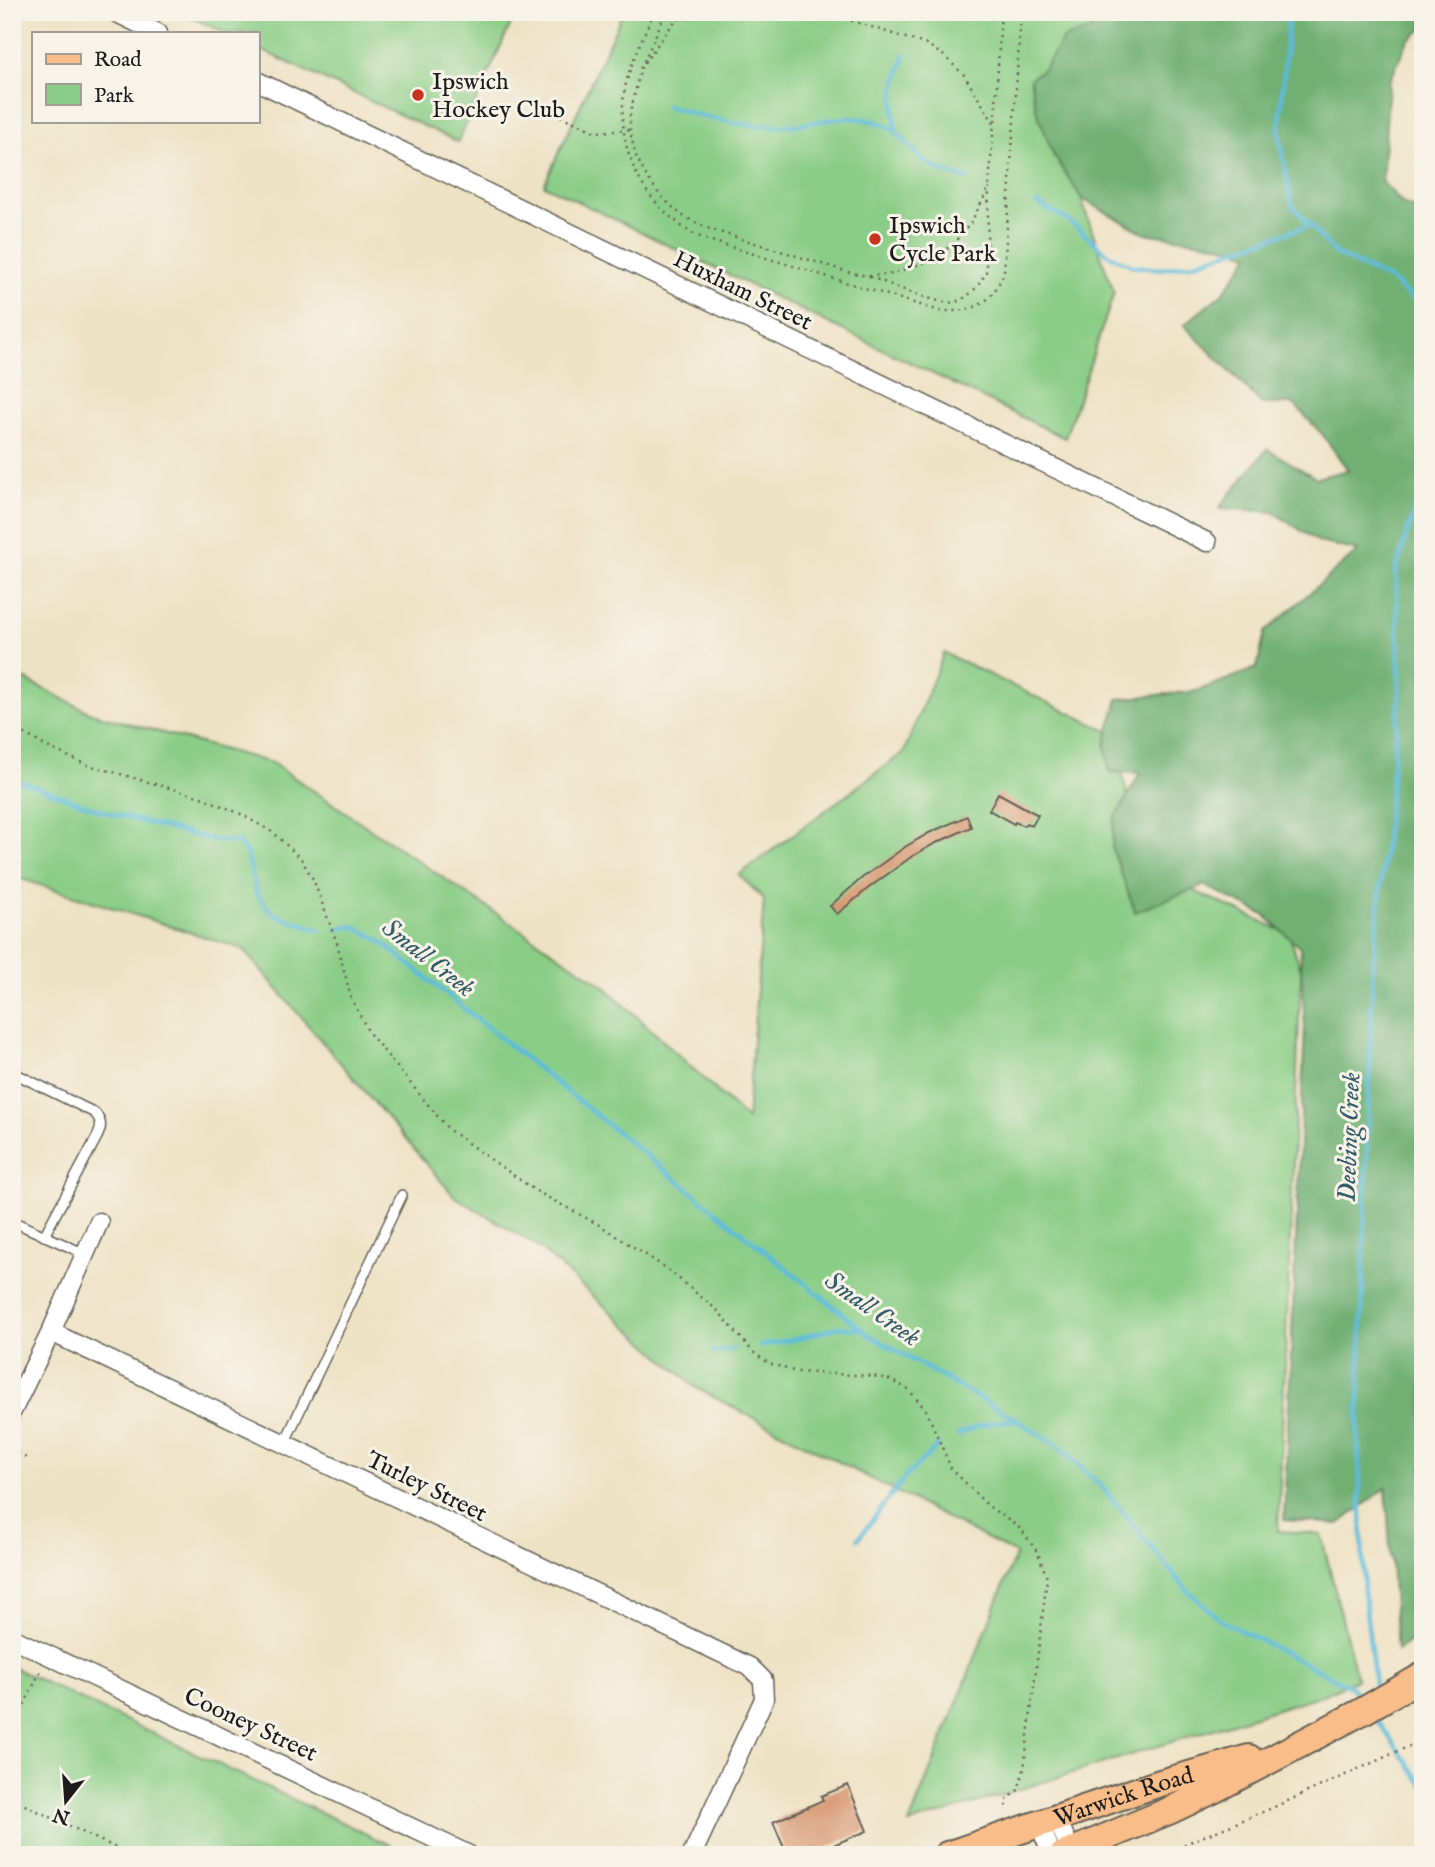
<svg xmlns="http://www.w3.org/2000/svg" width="1435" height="1867" font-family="'IM FELL English',serif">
<rect width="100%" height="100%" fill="#f7f3e8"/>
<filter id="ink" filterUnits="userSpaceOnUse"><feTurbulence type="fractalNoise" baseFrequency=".0143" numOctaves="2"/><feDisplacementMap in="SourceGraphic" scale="14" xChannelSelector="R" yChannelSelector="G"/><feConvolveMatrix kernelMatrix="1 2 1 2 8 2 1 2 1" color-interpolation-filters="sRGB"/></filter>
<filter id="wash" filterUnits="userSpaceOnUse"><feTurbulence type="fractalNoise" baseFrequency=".00686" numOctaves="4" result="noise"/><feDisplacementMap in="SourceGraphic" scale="28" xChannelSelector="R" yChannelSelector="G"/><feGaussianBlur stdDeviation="1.57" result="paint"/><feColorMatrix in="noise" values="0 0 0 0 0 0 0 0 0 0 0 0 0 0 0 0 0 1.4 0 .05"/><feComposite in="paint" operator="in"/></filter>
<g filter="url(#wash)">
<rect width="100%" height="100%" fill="#eee2c4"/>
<g fill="#8acd86" stroke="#537451" stroke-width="2">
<polygon points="180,12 516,12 458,142 257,48 257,33 225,33"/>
<polygon points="623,12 1111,12 1072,173 1114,293 1065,438 544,185"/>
<polygon points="944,653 1112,733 1146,869 1289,934 1301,970 1278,1531 1321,1534 1357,1679 1325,1694 909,1824 1016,1554 696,1388 536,1245 454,1196 243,949 12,876 12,673 91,713 272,763 603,985 747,1119 764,899 739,875 904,752"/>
<polygon points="12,1667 411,1855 12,1855"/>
</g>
<polygon fill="#6fb073" stroke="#466648" stroke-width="2" points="1093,12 1423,12 1423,29 1408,40 1389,82 1382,182 1404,205 1423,211 1423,1630 1397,1651 1386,1488 1339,1524 1284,1520 1305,1026 1300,947 1264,915 1204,885 1135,912 1112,848 1114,820 1140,773 1110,772 1105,744 1118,699 1197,691 1257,668 1265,632 1358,551 1319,542 1273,512 1219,508 1267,449 1316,478 1348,470 1322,434 1294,404 1262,404 1184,325 1224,292 1250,254 1217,244 1144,233 1082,199 1053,154 1036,109 1030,79 1044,68 1064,38 1091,30"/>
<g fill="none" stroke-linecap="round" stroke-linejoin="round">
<g stroke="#5cbbda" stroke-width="4.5">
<polyline points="1289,12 1279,133 1292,205 1336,254 1391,280 1417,303 1423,317"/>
<path d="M667,106c41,13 83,23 127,19 25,-2 49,-11 74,-5 34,7 32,20 55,40 12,10 28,14 44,19"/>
<polyline points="896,131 894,109 895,88 905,54"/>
<polyline points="1037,203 1069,221 1109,255 1133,266 1159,269 1192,264 1310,225"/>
<polyline points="12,778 105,812 216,841 237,842 247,854 257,895 273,914 319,930"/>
<polyline points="337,929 353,926 378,939 869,1335 1017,1420 1059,1447 1101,1486 1186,1589 1222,1621 1351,1687 1363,1701"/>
<polyline points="760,1346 800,1338 838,1327 858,1329"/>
<polyline points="714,1352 733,1349"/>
<path d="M958,1435c18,-10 39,-14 59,-15"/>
<polyline points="858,1539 906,1476 938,1446"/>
<polyline points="1376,1693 1364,1592 1358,1434 1373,964 1400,693 1396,570 1423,482"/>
<polyline points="1373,1714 1423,1785"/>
</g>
</g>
<g id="blocks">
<g fill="#d6936a">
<polygon points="998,793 1038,815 1032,826 1026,823 1024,826 1015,822 1014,824 989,810"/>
<polygon points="967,816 971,827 934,844 911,857 870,887 837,914 830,906 862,878 905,847 929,833"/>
<polygon points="848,1785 867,1831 809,1855 787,1855 773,1822 823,1800 821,1796"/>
</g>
</g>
</g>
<g filter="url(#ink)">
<use href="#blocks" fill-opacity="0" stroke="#666157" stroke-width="2"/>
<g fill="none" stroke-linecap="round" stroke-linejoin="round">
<defs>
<g id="lane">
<path d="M12,1072l83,41c7,9 7,14 2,24l-53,99"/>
<polyline points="12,1221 85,1254"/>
<polyline points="284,1444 402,1195"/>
</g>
<g id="street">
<polyline points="115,12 158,33"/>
<polyline points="257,81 1207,542"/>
<polyline points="51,1332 750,1667 763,1680 764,1699 692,1855"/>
<polyline points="12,1411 51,1332 99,1222"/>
<polyline points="12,1638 469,1855"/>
<polyline points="1056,1817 1073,1855"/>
<polyline points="1039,1823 1052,1855"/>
</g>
<g id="primary">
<path id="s1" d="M947,1855l210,-71 92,-26"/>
<polyline points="1063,1855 1171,1810 1215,1789 1363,1711 1423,1676"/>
</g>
</defs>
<use href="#lane" stroke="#666157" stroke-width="12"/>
<use href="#street" stroke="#666157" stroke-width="21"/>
<use href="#primary" stroke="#666157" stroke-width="30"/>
<g stroke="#666157" stroke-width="2.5" stroke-dasharray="2 5" stroke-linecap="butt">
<path d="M654,12c-9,20 -25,55 -29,76 -9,49 8,98 47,130 5,4 11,10 17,13 10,7 24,10 35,14l216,66c35,1 51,-6 64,-39l17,-260"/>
<polyline points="693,12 675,21 641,67 630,113 630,130 635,154 645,174 659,194 681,215 707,228 848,272 868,276 891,274 923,263 951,246 970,224 985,196 989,185 994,123 964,75 944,56 928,45 824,12"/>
<polyline points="644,61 666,12"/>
<polyline points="554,113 596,132 630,130"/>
<polyline points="995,121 1001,12"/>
<path d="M870,277c18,6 69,29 85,25 14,-4 25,-17 31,-30l3,-84"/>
<polyline points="12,726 45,746 85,764 201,797 239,813 274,833 301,859 313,879 337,943 351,998 369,1033 449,1130 536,1191 601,1226 666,1268 718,1311 753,1352 768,1363 797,1372 873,1376 888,1379 908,1389 926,1410 951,1468 987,1505 1021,1529 1038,1553 1047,1578 1024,1769 1018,1790 1005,1802 1008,1811"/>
<polyline points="12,1450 26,1458"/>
<polyline points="12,1730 41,1670"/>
<polyline points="12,1799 131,1855"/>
<polyline points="1158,1855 1263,1812 1423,1740"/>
</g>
<use href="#lane" stroke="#fff" stroke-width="9"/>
<use href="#street" stroke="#fff" stroke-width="18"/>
<use href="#primary" stroke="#f8bd88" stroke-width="26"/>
</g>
</g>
<g fill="#c8321e" stroke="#f7f3e8" stroke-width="2.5">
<circle cx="418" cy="95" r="7"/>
<circle cx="875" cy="239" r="7"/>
</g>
<g text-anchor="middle" stroke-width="6" stroke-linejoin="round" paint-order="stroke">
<g font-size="24" fill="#1c1c1c" stroke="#f7f3e8" text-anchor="start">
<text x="432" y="89">Ipswich<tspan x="432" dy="28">Hockey Club</tspan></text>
<text x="889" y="233">Ipswich<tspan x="889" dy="28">Cycle Park</tspan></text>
</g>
<g font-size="24" fill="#1c1c1c" stroke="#f7f3e8">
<text transform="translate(743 290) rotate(26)" y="8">Huxham Street</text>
<text transform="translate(427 1486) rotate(26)" y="8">Turley Street</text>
<text transform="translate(251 1724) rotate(25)" y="8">Cooney Street</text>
<text dy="8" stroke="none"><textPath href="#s1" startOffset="186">Warwick Road</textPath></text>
</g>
<g font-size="26" font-style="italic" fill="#365c68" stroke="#f7f3e8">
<text transform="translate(429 957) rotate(38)" y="9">Small Creek</text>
<text transform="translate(1348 1137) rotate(-88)" y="9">Deebing Creek</text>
<text transform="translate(873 1308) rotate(35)" y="9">Small Creek</text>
</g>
</g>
<rect width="1435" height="1867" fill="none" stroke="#f7f3e8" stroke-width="42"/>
<rect x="32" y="32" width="228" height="91" fill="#f7f3e8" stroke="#9f9d96" stroke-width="2"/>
<rect x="46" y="54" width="35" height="10" fill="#f8bd88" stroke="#9f9d96" stroke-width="2"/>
<text x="94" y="66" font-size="21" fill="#1c1c1c">Road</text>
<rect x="46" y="84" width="35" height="21" fill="#8acd86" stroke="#9f9d96" stroke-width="2"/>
<text x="94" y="102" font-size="21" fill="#1c1c1c">Park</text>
<g transform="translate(66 1801) rotate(197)" stroke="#f7f3e8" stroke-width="5" paint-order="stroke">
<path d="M0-5L12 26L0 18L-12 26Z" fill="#1c1c1c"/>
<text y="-10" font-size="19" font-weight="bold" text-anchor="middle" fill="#1c1c1c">N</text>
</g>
</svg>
